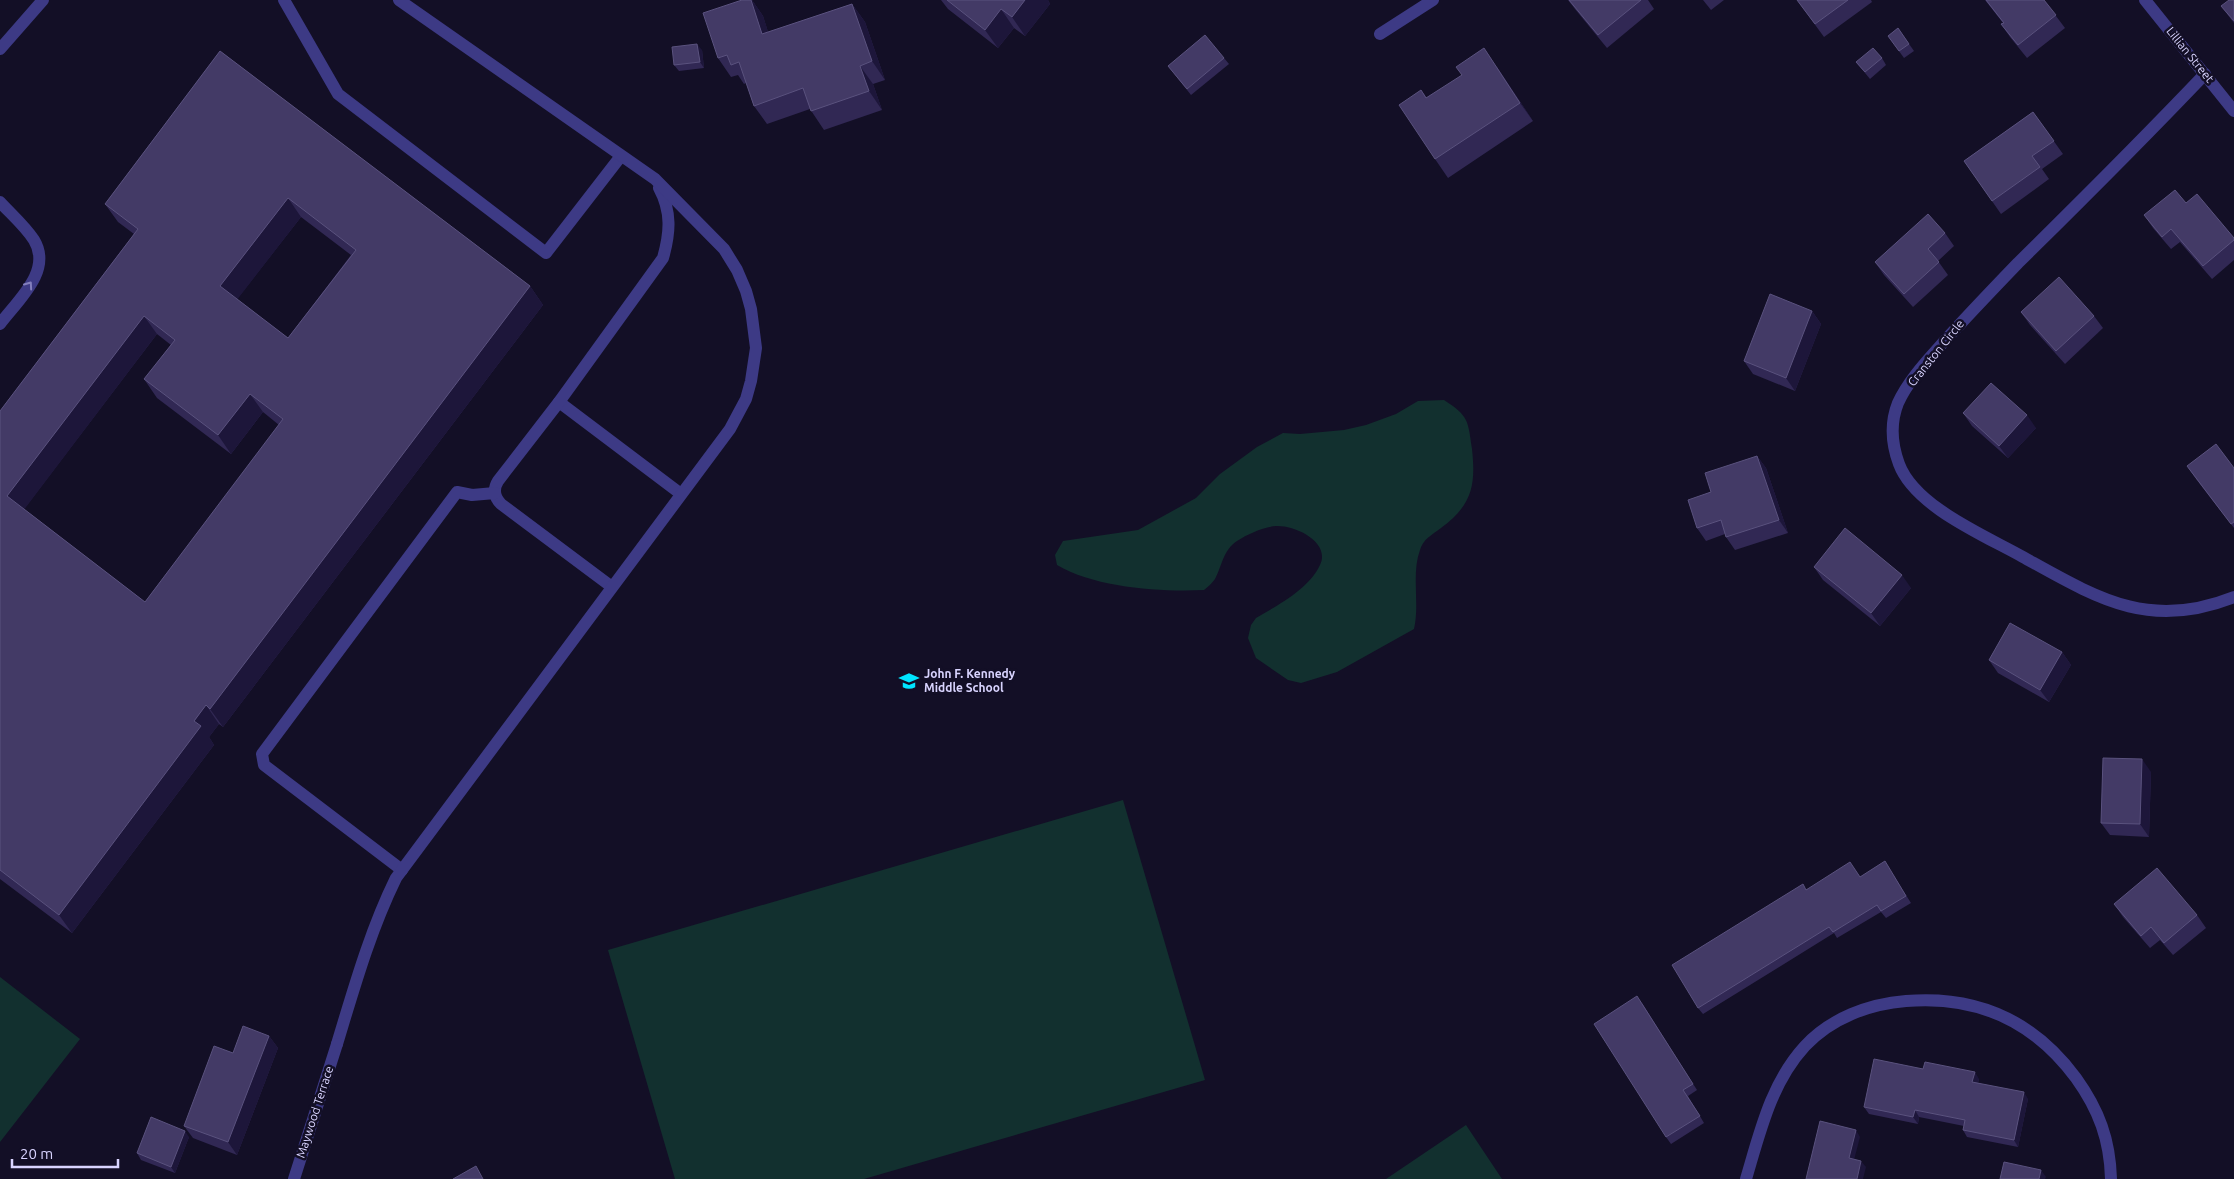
<svg xmlns="http://www.w3.org/2000/svg" width="2234" height="1179" font-family="Ubuntu,sans-serif">
<rect width="100%" height="100%" fill="#130f26"/>
<g fill="#12302f">
<path d="M1444,400c25,16 24,21 28,49 4,37 0,56 -31,79 -9,7 -18,11 -21,22 -9,25 0,53 -6,79l-77,43 -36,11 -13,-3 -32,-22 -8,-20 3,-13 5,-7c22,-13 53,-29 64,-53 11,-23 -25,-40 -44,-39 -13,1 -28,8 -39,15 -14,9 -15,25 -22,38 -3,4 -7,8 -11,11 -44,2 -108,-2 -147,-25l-2,-10 8,-14 75,-11 58,-32 24,-24 37,-27 26,-14 17,1 44,-4 22,-5 30,-11 22,-13z"/>
<polygon points="1123,800 1205,1080 864,1179 675,1179 608,950"/>
<polygon points="0,977 80,1039 0,1142"/>
<polygon points="1466,1125 1502,1179 1386,1179"/>
</g>
<g fill="none" stroke-linecap="round" stroke-linejoin="round">
<g stroke="#3d3a85" stroke-width="12">
<polyline points="284,0 338,94 546,253 621,156"/>
<path d="M0,202c11,12 25,24 34,38 19,31 -17,61 -34,84"/>
<polyline points="559,402 681,494"/>
<path d="M612,587l-111,-83c-7,-7 -8,-15 -3,-23l61,-79 104,-144c7,-25 9,-46 -4,-70"/>
<polyline points="402,870 264,765 262,754 457,492 472,495 495,493"/>
<path d="M337,1044c17,-56 33,-113 59,-166l334,-449 16,-30 5,-18 5,-33 -5,-39 -5,-18 -9,-21 -13,-21 -69,-70 -256,-179"/>
</g>
<g stroke="#3d3a85" stroke-width="12">
<polyline points="2145,0 2234,111"/>
<polyline points="1380,34 1433,0"/>
<polyline points="0,49 43,0"/>
<path d="M2205,74c-61,64 -124,127 -187,189 -26,27 -52,54 -77,82 -15,17 -33,36 -43,58 -8,20 -6,42 1,61 16,43 87,72 124,93 74,41 126,74 211,40"/>
<polyline points="294,1179 337,1044"/>
<path d="M1746,1179c14,-47 25,-96 59,-133 26,-28 64,-42 101,-45 72,-6 128,20 170,77 23,32 34,62 35,101"/>
</g>
</g>
<g fill="#312854" fill-rule="evenodd">
<polygon points="742,0 752,0 763,16 768,32 852,4 865,22 885,80 873,84 882,110 824,130 810,109 767,124 754,106 746,83 744,84 738,75 731,77 718,58"/>
<polygon points="941,0 1048,0 1050,4 1025,36 1014,28 998,48 948,9"/>
<polygon points="1568,0 1648,0 1654,9 1607,48 1575,9"/>
<polygon points="1703,0 1724,0 1711,10"/>
<polygon points="1797,0 1871,0 1872,2 1824,37"/>
<polygon points="1985,0 2044,0 2065,28 2027,58 2010,37 2001,24 2003,23"/>
<polygon points="2234,0 2234,23 2221,6"/>
<polygon points="1898,28 1914,51 1904,58 1888,36"/>
<polygon points="702,50 704,68 679,71 674,65"/>
<path d="M220,51l310,235 13,19 -320,422 -4,-3 -10,13 5,8 -142,188 -72,-54v-468l134,-177 -16,-12 -13,-18zM301,217l50,38 -63,83 -51,-39zM157,334l14,11 -27,34 13,19 74,56 32,-42 16,13 -134,177 -121,-93z"/>
<polygon points="1224,58 1229,64 1191,95 1168,66"/>
<polygon points="1882,58 1886,65 1870,79 1856,62"/>
<polygon points="1497,67 1533,121 1448,178 1435,159 1421,90 1427,98"/>
<polygon points="2033,112 2063,154 2042,169 2049,179 2001,214 1964,161"/>
<polygon points="2186,203 2234,238 2234,260 2212,279 2180,242 2171,249 2153,228 2144,215"/>
<polygon points="1945,233 1954,246 1938,261 1948,275 1913,307 1884,275 1875,262"/>
<polygon points="1812,311 1821,324 1795,391 1753,374 1744,361"/>
<polygon points="2021,312 2094,316 2103,328 2065,364 2030,325"/>
<polygon points="1963,413 2036,428 2008,458 1972,426"/>
<polygon points="1757,456 1766,468 1788,533 1735,550 1726,537 1725,534 1706,541 1697,528 1711,492"/>
<polygon points="2187,466 2234,468 2234,528 2196,479"/>
<polygon points="1814,567 1911,588 1880,626 1823,580"/>
<polygon points="2062,652 2071,665 2049,702 1998,673 1989,660"/>
<polygon points="2151,772 2149,837 2110,835 2101,823"/>
<polygon points="1889,868 1911,903 1886,918 1881,912 1837,938 1834,933 1703,1014 1698,1008 1807,889 1860,877"/>
<polygon points="2114,904 2197,915 2206,928 2173,955 2160,940 2150,948 2123,917"/>
<polygon points="1642,1003 1697,1090 1688,1096 1704,1123 1671,1144 1666,1137"/>
<polygon points="269,1036 278,1048 237,1155 193,1138 184,1126 233,1053"/>
<polygon points="1923,1069 1979,1079 1978,1083 2028,1099 2018,1147 1967,1137 1963,1130 1964,1126 1919,1117 1918,1124 1869,1114 1864,1107"/>
<polygon points="189,1137 175,1173 141,1160 137,1153"/>
</g>
<g fill="#1d163a">
<polygon points="751,0 752,0 763,16 775,53 762,34"/>
<polygon points="1025,0 1048,0 1050,4 1025,36 1012,17"/>
<polygon points="852,4 865,22 885,80 872,61"/>
<polygon points="1001,9 1014,28 998,48 985,30"/>
<polygon points="697,44 702,50 704,68 700,62"/>
<polygon points="1484,48 1497,67 1533,121 1520,103"/>
<polygon points="860,66 873,84 882,110 869,91"/>
<polygon points="288,198 301,217 233,305 220,286"/>
<polygon points="530,286 543,305 223,727 210,709"/>
<polygon points="1812,311 1821,324 1795,391 1786,378"/>
<polygon points="144,316 157,334 20,515 7,496"/>
<polygon points="250,394 263,412 231,454 218,435"/>
<polygon points="2027,415 2036,428 2008,458 1999,446"/>
<polygon points="1757,456 1766,468 1788,533 1779,520"/>
<polygon points="1902,575 1911,588 1880,626 1871,613"/>
<polygon points="2062,652 2071,665 2049,702 2040,690"/>
<polygon points="206,705 219,724 209,737 214,745 72,933 59,915"/>
<polygon points="2142,759 2151,772 2149,837 2140,824"/>
<polygon points="269,1036 278,1048 237,1155 228,1142"/>
<polygon points="1975,1072 1979,1079 1977,1088 1972,1082"/>
<polygon points="2024,1092 2028,1099 2018,1147 2014,1140"/>
<polygon points="1915,1110 1919,1117 1918,1124 1913,1117"/>
<polygon points="1856,1130 1860,1137 1853,1164 1849,1158"/>
<polygon points="185,1131 189,1137 175,1173 171,1167"/>
<polygon points="1861,1161 1866,1167 1863,1179 1857,1179"/>
<polygon points="2041,1170 2046,1177 2045,1179 2039,1179"/>
</g>
<g fill="#433a66" stroke="#5a527e" fill-rule="evenodd">
<polygon points="742,0 751,0 762,34 852,4 872,61 860,66 869,91 811,111 803,88 754,106 739,62 731,65 727,55 718,58 703,13"/>
<polygon points="947,0 1025,0 1012,17 1001,9 985,30"/>
<polygon points="1569,0 1641,0 1598,35"/>
<polygon points="1797,0 1848,0 1815,24"/>
<polygon points="1986,0 2044,0 2056,15 2018,45 2001,24 2004,23"/>
<polygon points="2229,0 2234,0 2234,21 2221,6"/>
<polygon points="1898,28 1909,44 1899,51 1888,36"/>
<polygon points="1205,35 1224,58 1187,89 1168,66"/>
<polygon points="697,44 700,62 674,65 672,47"/>
<polygon points="1484,48 1520,103 1435,159 1399,105 1421,90 1426,98 1462,75 1456,67"/>
<polygon points="1873,48 1882,58 1865,72 1856,62"/>
<path d="M220,51l310,235 -320,423 -4,-4 -12,16 7,5 -142,189 -59,-45v-459l138,-182 -33,-25zM288,198l68,52 -68,88 -68,-52zM144,316l31,24 -31,39 74,56 32,-41 33,25 -138,183 -138,-106z"/>
<polygon points="2033,112 2054,141 2032,156 2040,167 1992,201 1964,161"/>
<polygon points="2175,190 2186,203 2197,194 2234,238 2234,240 2203,266 2171,229 2162,237 2144,215"/>
<polygon points="1928,214 1945,233 1928,249 1939,262 1904,294 1875,262"/>
<polygon points="2059,277 2094,316 2056,351 2021,312"/>
<polygon points="1770,294 1812,311 1786,378 1744,361"/>
<polygon points="1991,383 2027,415 1999,446 1963,413"/>
<polygon points="2216,444 2234,468 2234,522 2231,524 2187,466"/>
<polygon points="1757,456 1779,520 1726,537 1721,520 1697,528 1688,500 1711,492 1705,473"/>
<polygon points="1845,528 1902,575 1871,613 1814,567"/>
<polygon points="2010,623 2062,652 2040,690 1989,660"/>
<polygon points="2103,758 2142,759 2140,824 2101,823"/>
<polygon points="1885,861 1906,896 1881,911 1877,905 1833,932 1829,927 1698,1008 1672,965 1803,884 1806,890 1850,862 1860,877"/>
<polygon points="2157,868 2197,915 2164,943 2151,927 2141,936 2114,904"/>
<polygon points="1637,996 1693,1084 1683,1090 1700,1116 1666,1137 1594,1024"/>
<polygon points="243,1026 269,1036 228,1142 184,1126 214,1046 233,1053"/>
<polygon points="1874,1059 1923,1069 1925,1062 1975,1072 1972,1082 2024,1092 2014,1140 1963,1130 1965,1120 1915,1110 1913,1117 1864,1107"/>
<polygon points="151,1117 185,1131 171,1167 137,1153"/>
<polygon points="1820,1121 1856,1130 1849,1158 1861,1161 1857,1179 1806,1179"/>
<polygon points="2004,1162 2041,1170 2039,1179 2000,1179"/>
<polygon points="476,1166 483,1179 453,1179"/>
</g>
<defs><path id="oneway-chevron" d="M-2-3.5L2.5 0L-2 3.5" fill="none" stroke-width="1.6" stroke-linecap="round" stroke-linejoin="round" transform="scale(1.25)"/></defs>
<use stroke="#837fbc" href="#oneway-chevron" transform="translate(29 285) rotate(-55)"/>
<defs>
<symbol id="school-bare" viewBox="-9 -9 18 18"><path d="M0-5L7-2L0 1L-7-2ZM-4 1L0 2.5L4 1V4Q0 6-4 4Z" fill="#00e5ff" stroke="#130f26" stroke-width="2.5" paint-order="stroke"/></symbol>
</defs>
<g fill-rule="evenodd">
<use href="#school-bare" x="895" y="667" width="28" height="28"/>
</g>
<g text-anchor="middle" stroke-width="5" stroke-linejoin="round" paint-order="stroke">
<g font-size="12" fill="#d9d4ff" stroke="#130f26">
<text transform="translate(2190 55) rotate(51)" y="4">Lillian Street</text>
<text transform="translate(1936 353) rotate(-51)" y="4">Cranston Circle</text>
<text transform="translate(315 1112) rotate(-72)" y="4">Maywood Terrace</text>
</g>
<g font-size="12" font-weight="bold" fill="#d9d4ff" stroke="#130f26" text-anchor="start">
<text x="924" y="678">John F. Kennedy<tspan x="924" dy="14">Middle School</tspan></text>
</g>
</g>
<path d="M12 1159v8h106v-8" fill="none" stroke="#d9d4ff" stroke-width="2.5"/>
<text x="20" y="1159" font-size="15" fill="#d9d4ff" stroke="#130f26" stroke-width="4" paint-order="stroke">20 m</text>
</svg>
